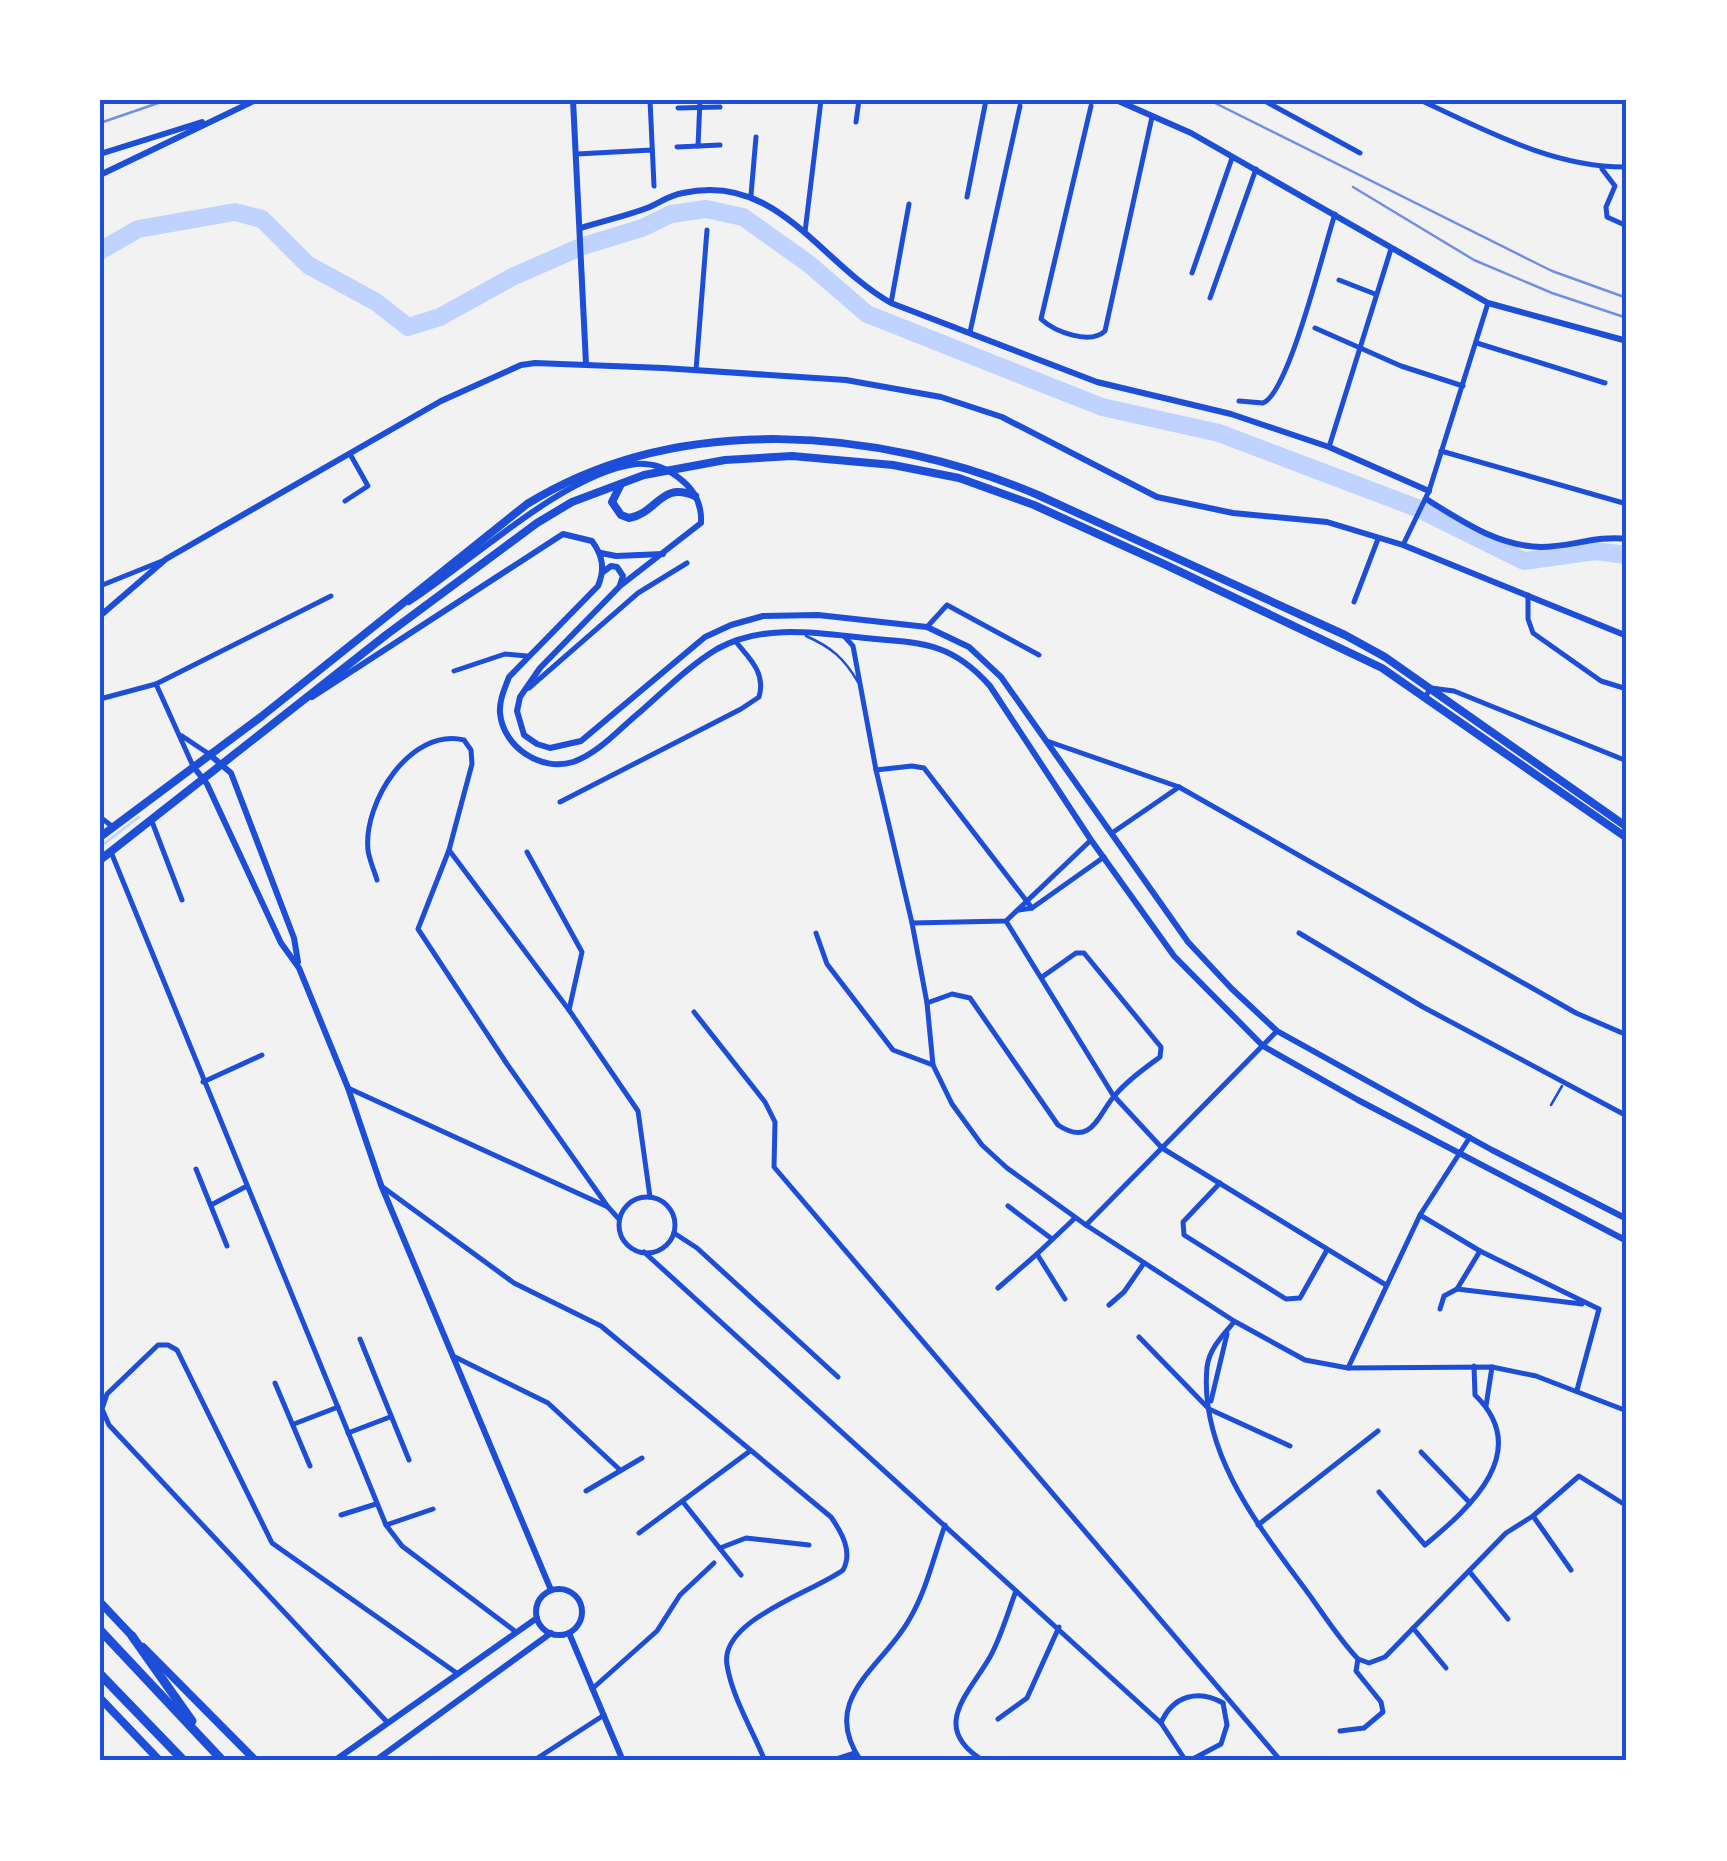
<svg xmlns="http://www.w3.org/2000/svg" width="1727" height="1861" font-family="Mulish,sans-serif">
<rect width="100%" height="100%" fill="#f2f2f2"/>
<g fill="none" stroke-linecap="round" stroke-linejoin="round">
<polyline stroke="#bfd3fe" stroke-width="2.5" points="100,847 139,817"/>
<polyline stroke="#bfd3fe" stroke-width="18" points="100,251 138,229 235,212 262,219 308,265 376,302 408,327 440,317 512,277 583,246 642,228 671,214 706,209 743,217 809,264 867,314 1102,407 1219,433 1417,508 1524,561 1595,551 1627,555"/>
<g stroke="#1d4ed8" stroke-width="2.5">
<path d="M806,636c25,11 38,22 52,46"/>
<polyline points="1551,1105 1562,1086"/>
</g>
<g stroke="#1d4ed8" stroke-width="5">
<polyline points="650,100 654,186"/>
<polyline points="1263,100 1360,153"/>
<path d="M1420,100c65,30 134,68 207,67"/>
<path d="M1091,106l-50,213c14,13 49,26 64,12l47,-214"/>
<polyline points="678,108 720,107"/>
<polyline points="856,122 859,100"/>
<polyline points="698,146 700,100"/>
<polyline points="677,147 720,145"/>
<polyline points="577,154 652,150"/>
<polyline points="1602,169 1615,186 1606,207 1607,217 1627,226"/>
<polyline points="751,195 756,137"/>
<polyline points="967,197 986,100"/>
<polyline points="805,232 821,100"/>
<polyline points="1192,273 1232,158"/>
<polyline points="1339,280 1375,294"/>
<polyline points="1210,298 1256,169"/>
<polyline points="891,303 909,204"/>
<polyline points="1315,328 1401,366 1463,386"/>
<polyline points="970,332 1020,106"/>
<polyline points="1477,343 1605,383"/>
<polyline points="696,370 707,230"/>
<path d="M1239,401l24,2c26,-10 61,-156 72,-189"/>
<polyline points="1329,447 1391,249"/>
<polyline points="1441,451 1627,504"/>
<polyline points="345,501 368,486 350,454"/>
<polyline points="1403,545 1429,491 1488,303"/>
<polyline points="100,586 162,561"/>
<polyline points="1528,595 1528,619 1533,633 1601,681 1627,689"/>
<polyline points="1354,602 1378,539"/>
<polyline points="927,627 947,605 1039,655"/>
<polyline points="844,636 853,646 876,770 912,923 927,1003 933,1065 952,1104 982,1145 1007,1168 1086,1225 1234,1321 1305,1360 1348,1368 1492,1367 1536,1376 1627,1411"/>
<polyline points="454,671 505,654 527,656"/>
<polyline points="156,684 193,766"/>
<polyline points="529,688 638,593 687,563"/>
<polyline points="1425,697 1431,688 1454,691 1627,761"/>
<polyline points="100,699 156,684 331,596"/>
<polyline points="182,736 209,754"/>
<polyline points="1047,741 1179,787 1576,1013 1627,1035"/>
<polyline points="876,770 912,766 924,768 1032,908"/>
<path d="M560,802l181,-93 18,-12c7,-24 -9,-38 -23,-55"/>
<polyline points="100,817 113,827"/>
<polyline points="151,819 182,900"/>
<polyline points="1112,833 1179,787"/>
<polyline points="449,850 569,1010 638,1111 650,1197"/>
<polyline points="111,852 386,1525 402,1546 516,1632"/>
<polyline points="527,852 582,952 569,1010"/>
<path d="M377,880c-3,-10 -8,-21 -9,-30 -5,-48 43,-123 96,-110l7,10 1,14 -23,86 -31,79 89,135 101,143"/>
<polyline points="1019,910 1032,908 1104,857"/>
<polyline points="1006,921 1113,1095 1162,1148 1386,1285"/>
<polyline points="912,923 1006,921 1091,840"/>
<polyline points="816,933 827,964 893,1050 933,1065"/>
<polyline points="1299,933 1423,1007 1627,1116"/>
<path d="M927,1003l25,-9 18,4 88,127c36,24 41,-15 59,-32 12,-14 28,-25 43,-36l1,-10 -77,-94h-8l-34,24"/>
<polyline points="694,1012 765,1102 775,1122 774,1167 1281,1761"/>
<polyline points="203,1082 262,1055"/>
<polyline points="348,1088 608,1207 619,1219"/>
<polyline points="196,1169 227,1246"/>
<polyline points="1220,1183 1183,1222 1184,1235 1286,1299 1300,1298 1327,1250"/>
<path d="M384,1188l130,95 87,43 230,191c11,16 22,35 12,53 -29,22 -124,50 -116,95 5,32 26,66 38,96"/>
<circle cx="647" cy="1225" r="28"/>
<polyline points="211,1205 247,1186"/>
<polyline points="1008,1206 1052,1239"/>
<polyline points="1420,1215 1480,1251 1599,1309 1577,1390"/>
<polyline points="1086,1225 1277,1031"/>
<polyline points="674,1233 697,1248 838,1377"/>
<polyline points="644,1252 1161,1723 1186,1761"/>
<polyline points="998,1288 1037,1254"/>
<polyline points="1457,1289 1480,1251"/>
<polyline points="1065,1299 1037,1254 1075,1218"/>
<polyline points="1109,1305 1124,1292 1144,1263"/>
<polyline points="1440,1309 1444,1296 1457,1289 1582,1304"/>
<path d="M1234,1322c-11,13 -25,27 -27,45 -8,86 53,161 101,226 16,22 31,46 50,66l11,4 16,-6 121,-124 27,-17 46,-40 48,30"/>
<polyline points="1139,1337 1209,1409 1290,1446"/>
<polyline points="360,1339 409,1460"/>
<polyline points="455,1357 548,1403 619,1469"/>
<polyline points="1348,1368 1420,1215 1470,1137"/>
<polyline points="275,1383 310,1466"/>
<polyline points="1211,1401 1227,1334"/>
<polyline points="1486,1406 1492,1367"/>
<polyline points="294,1424 338,1407"/>
<polyline points="348,1433 390,1417"/>
<polyline points="1421,1452 1470,1503"/>
<polyline points="586,1491 642,1458"/>
<path d="M1379,1492l46,53c46,-38 108,-94 50,-150l-1,-29"/>
<polyline points="683,1502 741,1575"/>
<polyline points="341,1515 376,1504"/>
<polyline points="1533,1516 1571,1570"/>
<polyline points="386,1525 433,1509"/>
<polyline points="1258,1525 1378,1431"/>
<polyline points="639,1533 750,1451"/>
<polyline points="720,1548 746,1538 809,1545"/>
<polyline points="1469,1571 1508,1619"/>
<polyline points="1413,1628 1446,1668"/>
<polyline points="592,1689 657,1631 680,1595 714,1563"/>
<polyline points="998,1719 1027,1698 1059,1627"/>
<polyline points="388,1723 109,1425 102,1409 107,1394 158,1345 168,1345 177,1350 272,1543 458,1674"/>
<path d="M1161,1723c12,-28 38,-34 62,-20"/>
<polyline points="1340,1731 1364,1728 1383,1712 1381,1702 1356,1671 1358,1659"/>
<polyline points="533,1761 604,1715"/>
<polyline points="830,1761 855,1753"/>
<path d="M861,1761c-43,-62 21,-93 48,-141 17,-28 25,-64 36,-95"/>
<path d="M984,1761c-55,-33 -16,-66 6,-104 11,-20 18,-45 26,-66"/>
<polyline points="1189,1761 1221,1744 1227,1725 1223,1703"/>
</g>
<g stroke="#1d4ed8" stroke-width="6">
<polyline points="573,100 586,364"/>
<polyline points="1116,100 1191,133 1488,303 1627,341"/>
<polyline points="100,154 202,122"/>
<polyline points="100,175 256,100"/>
<path d="M581,228c22,-7 45,-12 66,-20 13,-5 22,-13 36,-15 94,-21 136,69 208,110l206,79 134,32 98,33 100,44"/>
<path d="M1426,499c36,22 71,47 115,48 29,0 57,-12 86,-8"/>
<polyline points="601,553 616,556 663,554"/>
<polyline points="603,572 611,566 617,567 623,576 620,585"/>
<path d="M409,602c61,-39 155,-129 227,-138 16,-1 31,4 43,14 15,11 23,26 22,45l-81,63 -80,82 -20,29 -3,14 7,24 13,9 13,4 31,-7 124,-104 26,-12 32,-9 55,-1 109,12 42,20 32,30 187,265 44,47 45,42 215,119 135,69"/>
<polyline points="100,616 166,559 441,401 521,365 535,363 663,368 846,380 941,397 1002,417 1157,497 1233,513 1327,522 1403,545 1627,636"/>
<path d="M312,697l251,-163 29,7c11,15 13,28 6,45l-89,91c-4,11 -10,23 -9,36 3,34 41,59 73,49 26,-9 46,-33 67,-50 25,-22 49,-46 77,-63 49,-27 105,-15 158,-10 51,4 79,6 115,47l101,154 83,116 89,90 95,54 269,141"/>
<polyline points="209,754 231,773 294,938 298,962"/>
<polyline points="193,766 207,784 281,943 299,968 348,1088 381,1185 551,1590"/>
<circle cx="559" cy="1612" r="23"/>
<polyline points="569,1633 623,1761"/>
<polyline points="334,1761 537,1618"/>
<polyline points="375,1761 551,1633"/>
</g>
<g stroke="#1d4ed8" stroke-width="8">
<path d="M621,484l-9,18 9,13 8,3c29,-5 31,-37 66,-22"/>
<path d="M100,837l162,-121 265,-212c151,-93 352,-77 511,-9l307,140 40,22 242,170"/>
<polyline points="100,860 386,635 537,523 572,502 644,475 725,460 792,456 893,465 959,478 1034,505 1166,565 1382,668 1627,838"/>
<polyline points="100,1602 133,1637"/>
<polyline points="143,1647 256,1761"/>
<polyline points="100,1698 160,1761"/>
</g>
<g stroke="#1d4ed8" stroke-width="9">
<polyline points="100,1630 223,1761"/>
<polyline points="132,1636 192,1721"/>
<polyline points="100,1674 184,1761"/>
</g>
<g stroke="#7290e2" stroke-width="2.5">
<polyline points="1209,100 1552,271 1627,298"/>
<polyline points="100,123 167,100"/>
<polyline points="1353,187 1474,260 1552,293 1627,318"/>
</g>
</g>
<rect width="1727" height="1861" fill="none" stroke="#ffffff" stroke-width="205"/>
<rect x="102" y="102" width="1522" height="1656" fill="none" stroke="#1d4ed8" stroke-width="4"/>
</svg>
